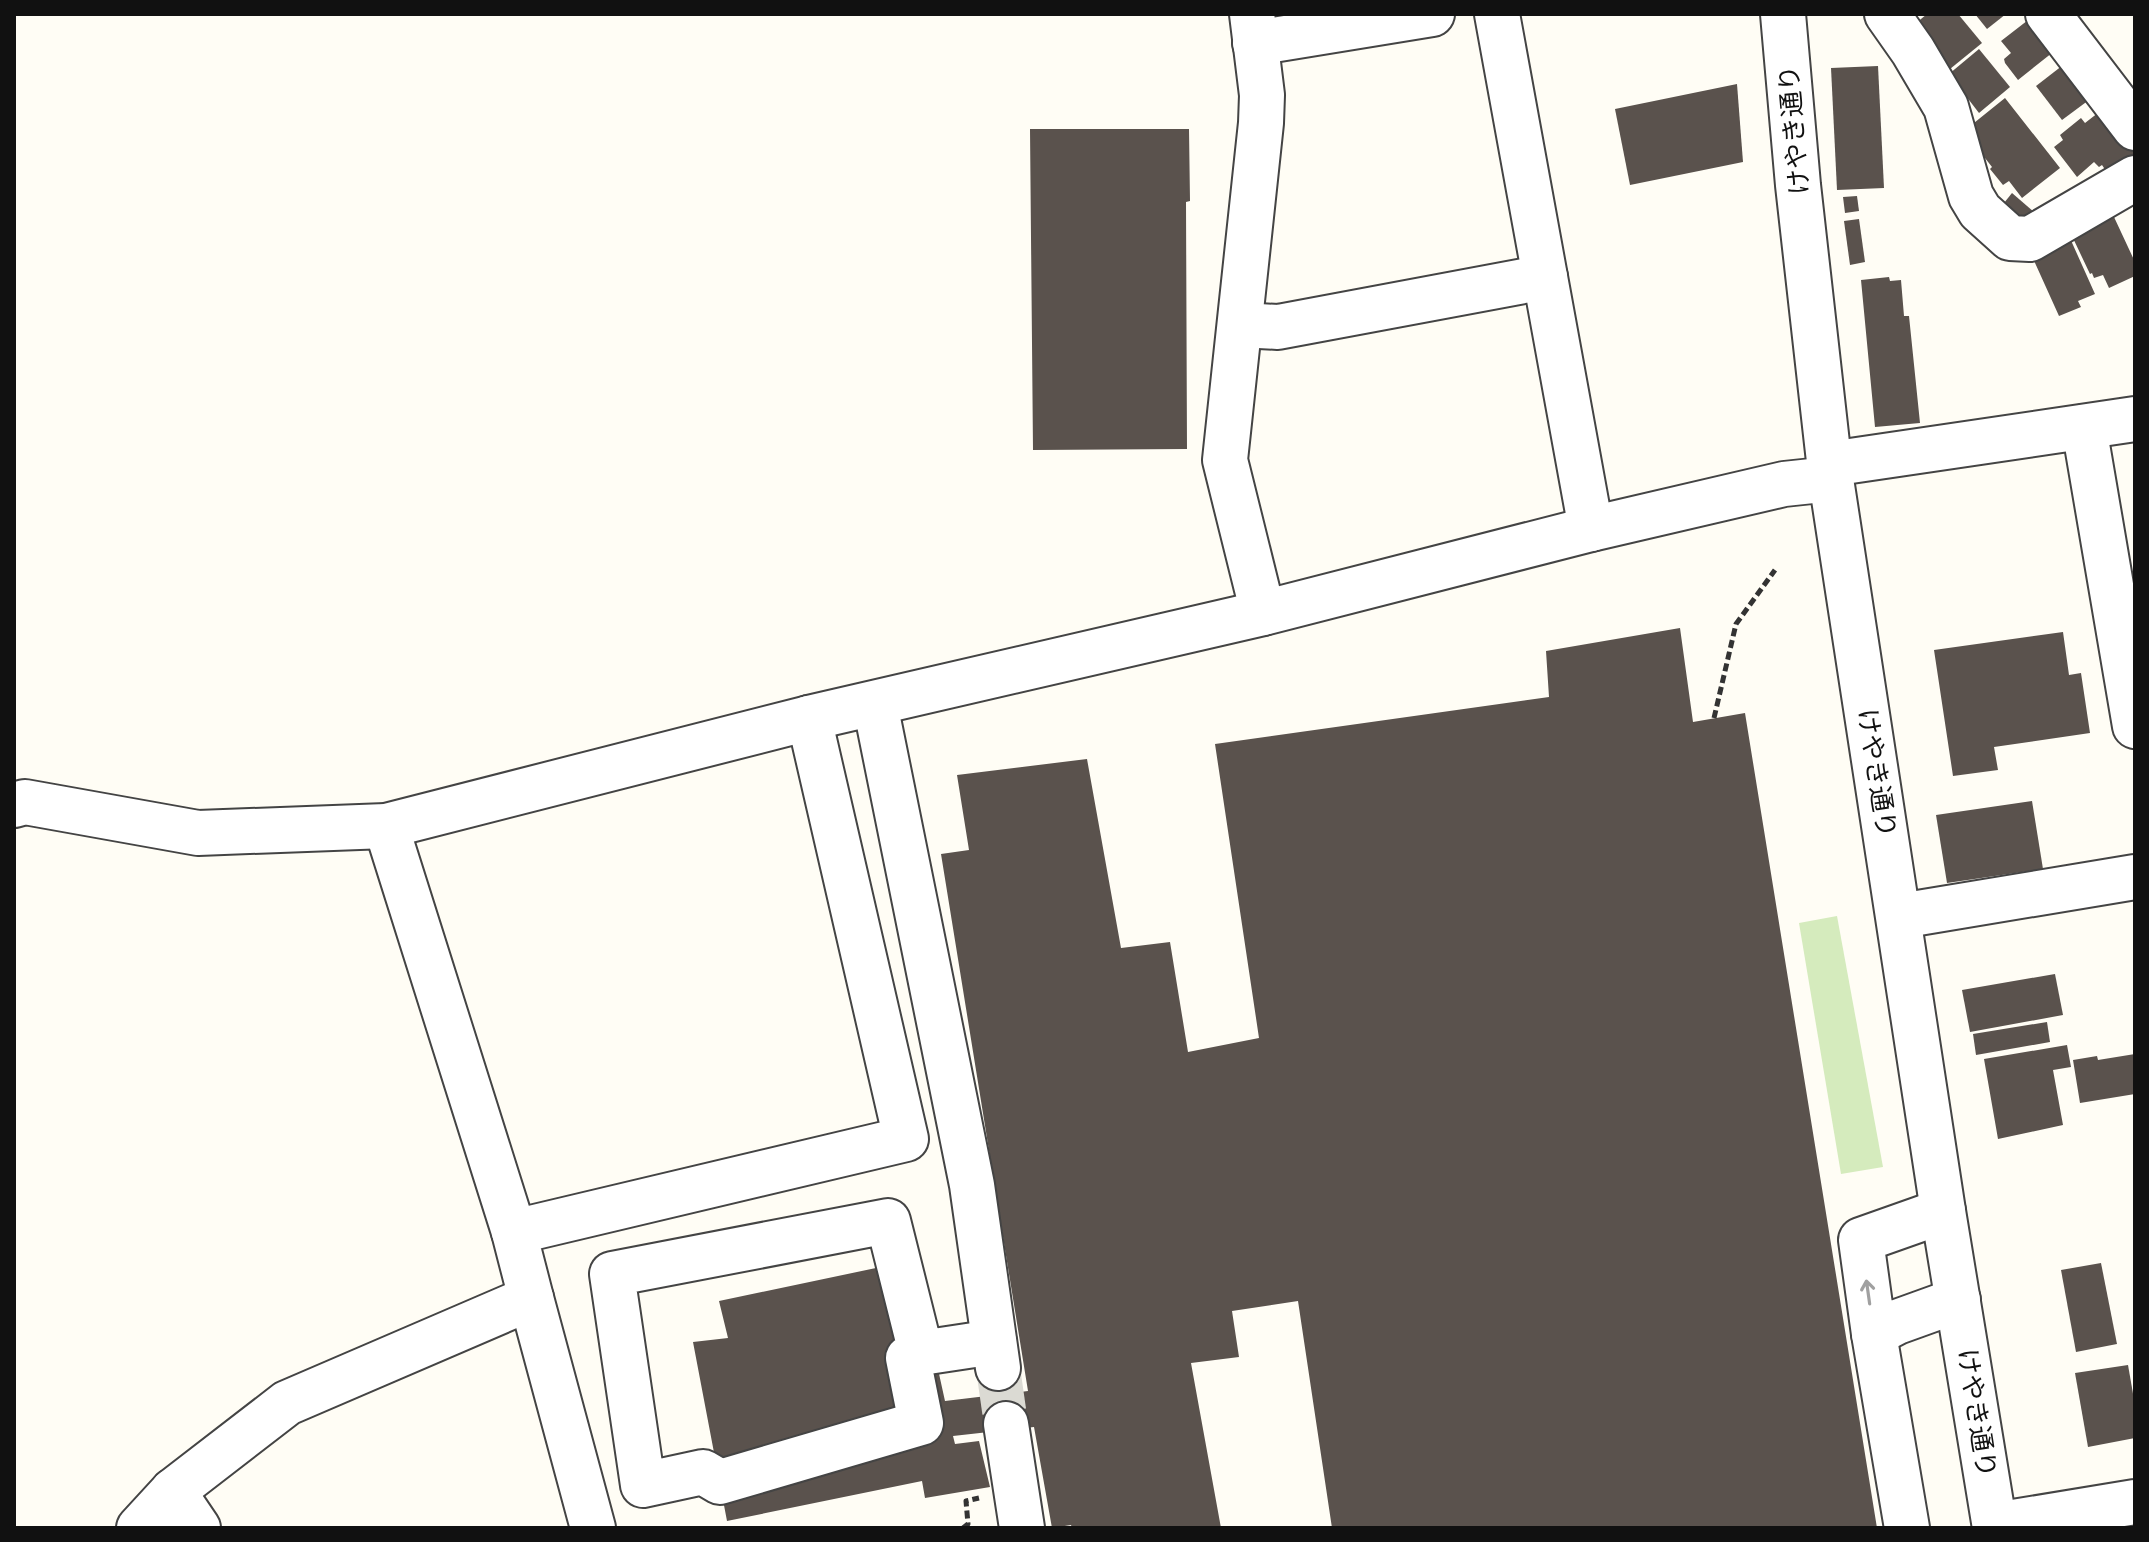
<svg xmlns="http://www.w3.org/2000/svg" width="2149" height="1542" font-family="Georgia,'Noto Sans JP',serif">
<rect width="100%" height="100%" fill="#fffdf5"/>
<polygon fill="#d5ebbd" points="1837,916 1883,1167 1841,1174 1799,923"/>
<g fill="#5a524d">
<polygon points="1927,14 1958,14 1982,43 1950,69 1915,24"/>
<polygon points="1975,14 2006,14 1987,29"/>
<polygon points="2032,17 2057,49 2018,80 2005,63 2004,59 2011,53 2001,41"/>
<polygon points="1979,49 2010,87 1979,113 1949,74"/>
<polygon points="2067,62 2093,97 2062,120 2036,86"/>
<polygon points="1878,66 1884,188 1837,190 1831,68"/>
<polygon points="1737,84 1743,162 1630,185 1615,109"/>
<polygon points="2005,98 2060,168 2022,198 2009,181 2003,185 1990,169 1992,167 1964,131"/>
<polygon points="2103,109 2135,151 2135,156 2108,174 2102,165 2099,167 2094,162 2077,177 2054,147 2063,140 2060,135 2081,118 2085,123"/>
<polygon points="1030,129 1189,129 1190,201 1186,202 1187,449 1033,450"/>
<polygon points="2012,193 2034,212 2021,227 2000,208"/>
<polygon points="1857,196 1859,211 1845,213 1843,197"/>
<polygon points="2114,217 2135,262 2135,276 2109,288 2103,275 2094,278 2092,273 2090,274 2072,236"/>
<polygon points="1859,219 1865,262 1850,265 1844,221"/>
<polygon points="2069,236 2095,294 2078,301 2081,307 2059,316 2031,254"/>
<polygon points="1889,277 1890,281 1901,280 1904,316 1909,316 1920,423 1875,427 1861,280"/>
<polygon points="1680,628 1693,722 1745,713 1877,1528 1332,1528 1298,1301 1232,1311 1239,1357 1191,1363 1221,1528 1072,1528 1071,1525 1052,1528 1034,1427 953,1436 955,1444 979,1441 990,1487 925,1498 922,1481 727,1521 693,1342 728,1338 719,1301 914,1260 945,1401 1028,1391 941,854 969,850 957,775 1087,759 1121,948 1170,942 1188,1052 1259,1038 1215,744 1549,697 1546,651"/>
<polygon points="2063,632 2069,675 2081,673 2090,733 1994,747 1998,770 1953,776 1934,650"/>
<polygon points="2032,801 2043,869 1947,883 1936,815"/>
<polygon points="2055,974 2063,1015 1970,1032 1962,990"/>
<polygon points="2047,1022 2050,1042 1976,1055 1973,1034"/>
<polygon points="2067,1045 2071,1067 2053,1070 2063,1125 1998,1139 1984,1059"/>
<polygon points="2135,1054 2135,1094 2080,1103 2073,1060 2097,1056 2098,1060"/>
<polygon points="2101,1263 2117,1344 2076,1352 2061,1270"/>
<polygon points="2128,1365 2135,1405 2135,1438 2088,1447 2075,1373"/>
</g>
<g fill="none" stroke-linecap="round" stroke-linejoin="round">
<polyline stroke="#dbdad3" stroke-width="44" stroke-dasharray="44 22" stroke-linecap="butt" points="998,1368 1006,1424"/>
<defs>
<g id="minor">
<polyline points="1252,14 1262,95 1261,123 1225,460 1263,613"/>
<polyline points="1497,14 1591,529"/>
<polyline points="1783,14 1798,185 1831,479 1943,1211 1995,1528"/>
<polyline points="1887,14 1913,51 1946,107 1971,196 1980,211 2010,238 2030,239 2135,178"/>
<polyline points="2048,14 2135,128"/>
<polyline points="1255,43 1432,14"/>
<polyline points="1240,325 1278,327 1545,277"/>
<polyline points="2084,427 2135,726"/>
<polyline points="1830,464 2135,419"/>
<polyline points="875,704 972,1185 998,1368"/>
<polyline points="14,805 25,802 198,833 386,826 809,718 1263,613 1591,529 1784,484 1831,479"/>
<polyline points="386,826 514,1232"/>
<polyline points="1900,916 2135,877"/>
<polyline points="1943,1211 1861,1240 1874,1334 1897,1322 1958,1300"/>
<polyline points="531,1298 593,1528"/>
<polyline points="1874,1334 1907,1528"/>
<polyline points="921,1353 908,1358 921,1423 720,1482 703,1472 643,1485 612,1274 888,1221 921,1353 994,1342"/>
<polyline points="1006,1424 1022,1528"/>
<polyline points="173,1491 198,1528"/>
<polyline points="1995,1525 2135,1502"/>
<polyline points="139,1528 173,1491 287,1403 531,1298 514,1232 906,1139 809,718"/>
</g>
</defs>
<use href="#minor" stroke="#444" stroke-width="48"/>
<g stroke="#333" stroke-width="5" stroke-dasharray="8 4" stroke-linecap="butt">
<polyline points="1714,718 1736,624 1775,570"/>
<polyline points="963,1528 968,1524 966,1501 979,1498"/>
</g>
<use href="#minor" stroke="#fff" stroke-width="44"/>
</g>
<defs><path id="oneway-shaft" d="M-6 0H5M1.5-3L5.5 0L1.5 3" fill="none" stroke-width="1.6" stroke-linecap="round" stroke-linejoin="round" transform="scale(2)"/></defs>
<use stroke="#a0a0a0" href="#oneway-shaft" transform="translate(1868 1292) rotate(-98)"/>
<g text-anchor="middle" stroke-width="8" stroke-linejoin="round" paint-order="stroke">
<g font-size="26" fill="#111" stroke="#fff">
<text transform="translate(1794 130) rotate(-95)" y="9">けやき通り</text>
<text transform="translate(1877 773) rotate(81)" y="9">けやき通り</text>
<text transform="translate(1977 1413) rotate(81)" y="9">けやき通り</text>
</g>
</g>
<rect width="2149" height="1542" fill="none" stroke="#111111" stroke-width="32"/>
</svg>
